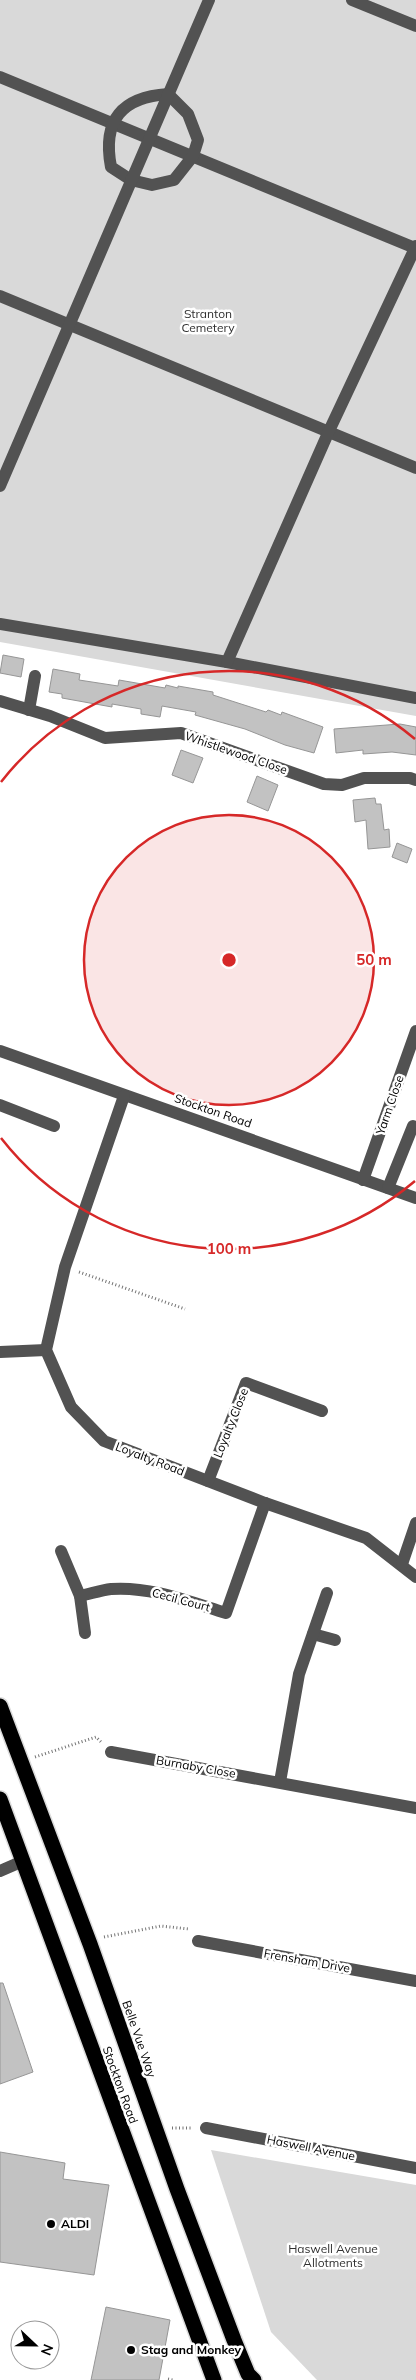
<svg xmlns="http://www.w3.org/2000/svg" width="416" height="2380" font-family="Mulish,sans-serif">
<rect width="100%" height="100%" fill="#fff"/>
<g fill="#d9d9d9">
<polygon points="0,0 416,0 416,716 0,642"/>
<polygon points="211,2150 416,2185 416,2380 317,2380 271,2332"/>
</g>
<g fill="#c2c2c2" stroke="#969696">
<polygon points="3,655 24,659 21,677 0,673"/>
<polygon points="53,669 80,674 79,680 118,686 119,680 165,688 166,685 178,688 178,686 213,692 213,695 266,712 268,710 281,715 282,712 323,727 314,753 285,745 245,729 195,715 196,712 162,706 160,717 141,714 141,709 112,704 112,707 62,698 62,694 49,692"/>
<polygon points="400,724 416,727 416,755 392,752 363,754 363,750 336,753 334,729"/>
<polygon points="181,750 203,758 193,783 172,775"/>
<polygon points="257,776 278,785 268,811 247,802"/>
<polygon points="375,798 376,804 381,804 384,830 389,829 390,847 368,849 366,820 355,822 353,800"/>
<polygon points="397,843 412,849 407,863 392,857"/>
<polygon points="0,1983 3,1983 33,2072 0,2084"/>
<polygon points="0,2152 65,2163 63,2179 109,2185 94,2275 0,2262"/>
<polygon points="106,2307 170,2320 159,2380 91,2380"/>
</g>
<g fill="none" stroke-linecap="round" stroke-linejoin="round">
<defs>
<g id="highway">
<polyline points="0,1706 90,1944 177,2189 234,2340 248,2374 254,2380"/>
<polyline points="0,1799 214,2380"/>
</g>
</defs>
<use href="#highway" stroke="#dbdbdb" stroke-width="18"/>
<g stroke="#747474" stroke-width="3" stroke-dasharray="1 2.5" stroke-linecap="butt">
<polyline points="79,1272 185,1309"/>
<polyline points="35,1757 96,1737 101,1742"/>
<polyline points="104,1937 161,1926 189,1929"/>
<polyline points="172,2128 191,2128"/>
<polyline points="168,2379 173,2380"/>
</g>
<g stroke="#525252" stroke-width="12">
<polyline points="352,0 416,26"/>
<polyline points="0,77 415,248"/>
<path d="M168,94l20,20 10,26 -5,16 -19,24 -22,5 -21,-5 -20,-13c-9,-47 11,-70 57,-73z"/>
<polyline points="0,296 416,468"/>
<polyline points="0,486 209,0"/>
<polyline points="0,624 227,662 416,698"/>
<polyline points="227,662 329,431 416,246"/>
<polyline points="0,701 50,716 105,738 181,733 324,784 342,785 364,778 410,778 416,780"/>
<polyline points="29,710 35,676"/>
<polyline points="0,1051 416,1198"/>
<polyline points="124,1096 65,1267 46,1350 71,1407 104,1441 265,1503 366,1538 416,1577"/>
<polyline points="0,1105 54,1126"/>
<polyline points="363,1180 416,1031"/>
<polyline points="388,1188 413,1126"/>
<polyline points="0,1352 46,1350"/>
<polyline points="208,1481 246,1383 322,1411"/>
<polyline points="61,1551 80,1596 85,1633"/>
<polyline points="402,1564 416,1523"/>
<path d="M80,1596c10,-2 21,-6 31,-7 39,-3 79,13 115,24l39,-110"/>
<polyline points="313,1634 335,1640"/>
<polyline points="111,1752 416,1808"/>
<polyline points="280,1782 299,1674 327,1593"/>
<polyline points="0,1871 23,1861"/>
<polyline points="198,1941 416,1981"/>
<polyline points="206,2128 416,2168"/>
</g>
<use href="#highway" stroke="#000" stroke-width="15"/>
</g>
<circle cx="229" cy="960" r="145" fill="#d62828" fill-opacity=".12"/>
<g fill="none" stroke="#d62828" stroke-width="2.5">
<circle cx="229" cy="960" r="145"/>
<path d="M415 1181A289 289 0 0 1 1 1138M1 782A289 289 0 0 1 415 739"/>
</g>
<g fill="#000" stroke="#fff" stroke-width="2">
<circle cx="51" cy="2224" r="5"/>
<circle cx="131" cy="2350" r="5"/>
</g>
<g text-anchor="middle" stroke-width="5" stroke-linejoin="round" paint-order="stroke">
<g font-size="12" fill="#303030" stroke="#fff">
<text x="208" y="318">Stranton<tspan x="208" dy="14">Cemetery</tspan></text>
<text x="333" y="2253">Haswell Avenue<tspan x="333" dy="14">Allotments</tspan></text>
</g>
<g font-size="12" fill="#000" stroke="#fff">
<text transform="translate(236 753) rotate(19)" y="4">Whistlewood Close</text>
<text transform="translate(390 1105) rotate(-71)" y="4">Yarm Close</text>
<text transform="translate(213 1111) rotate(19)" y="4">Stockton Road</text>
<text transform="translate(231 1423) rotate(-68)" y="4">Loyalty Close</text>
<text transform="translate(150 1459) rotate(21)" y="4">Loyalty Road</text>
<text transform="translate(181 1600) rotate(15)" y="4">Cecil Court</text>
<text transform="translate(196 1767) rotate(10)" y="4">Burnaby Close</text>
<text transform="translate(307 1961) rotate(10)" y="4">Frensham Drive</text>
<text transform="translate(139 2039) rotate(71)" y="4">Belle Vue Way</text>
<text transform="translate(120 2085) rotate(70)" y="4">Stockton Road</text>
<text transform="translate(311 2148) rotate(11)" y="4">Haswell Avenue</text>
</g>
<g font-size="12" font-weight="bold" fill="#000" stroke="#fff" text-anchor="start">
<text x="61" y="2228">ALDI</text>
<text x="141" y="2354">Stag and Monkey</text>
</g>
</g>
<circle cx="229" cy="960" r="8" fill="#d62828" stroke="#fff" stroke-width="2.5"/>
<g font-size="15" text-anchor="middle" font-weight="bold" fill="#d62828" stroke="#fff" stroke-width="5" stroke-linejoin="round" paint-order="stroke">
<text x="374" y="965">50 m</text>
<text x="229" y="1254">100 m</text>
</g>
<g transform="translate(35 2345) rotate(112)"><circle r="24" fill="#ffffff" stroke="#999999"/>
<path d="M0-4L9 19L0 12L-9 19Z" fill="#000000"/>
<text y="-8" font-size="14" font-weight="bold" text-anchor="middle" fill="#000000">N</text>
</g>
</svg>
